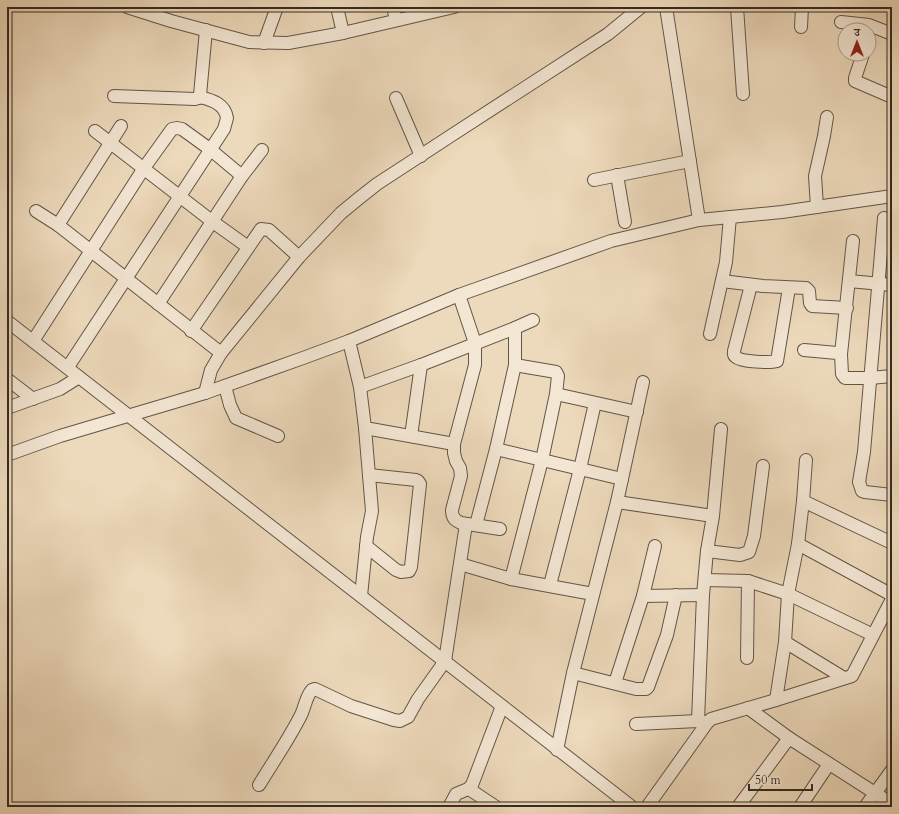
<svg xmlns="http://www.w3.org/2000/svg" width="899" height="814" font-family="Cardo,'Noto Serif Devanagari',serif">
<rect width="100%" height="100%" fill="#edd9bb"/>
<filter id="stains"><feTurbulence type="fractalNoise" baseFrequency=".005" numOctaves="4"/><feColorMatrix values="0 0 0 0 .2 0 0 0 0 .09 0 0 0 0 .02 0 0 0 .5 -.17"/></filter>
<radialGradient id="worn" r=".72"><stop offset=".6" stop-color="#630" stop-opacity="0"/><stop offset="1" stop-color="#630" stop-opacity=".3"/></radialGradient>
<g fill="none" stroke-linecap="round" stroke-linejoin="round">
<defs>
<g id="minor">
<polyline points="127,7 171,21 249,42 288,43 343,33 454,7"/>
<polyline points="337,7 343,33"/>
<polyline points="393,7 396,20"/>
<polyline points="666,7 699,220"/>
<polyline points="737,7 743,94"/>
<polyline points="841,22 869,25 892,34"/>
<polyline points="801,27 802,7"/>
<polyline points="264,43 277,7"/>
<polyline points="863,54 855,78 855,81 892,97"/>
<polyline points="114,96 195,99 199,98 200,95 206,30"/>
<polyline points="396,98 421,156"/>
<polyline points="95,131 213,222 248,247"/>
<polyline points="617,175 625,222"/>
<polyline points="594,180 690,161"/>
<polyline points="817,207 815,176 824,136 827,117"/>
<polyline points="36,211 58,225 221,353"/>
<polyline points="884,218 864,452 859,482 862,491 865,492 892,495"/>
<polyline points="58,225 121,126"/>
<polyline points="722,281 763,286 806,288 809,291 810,303 812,306 847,308"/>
<polyline points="849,281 892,285"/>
<path d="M751,285l-17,66c0,3 -1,4 2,6 5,5 34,6 41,4l12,-73"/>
<path d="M459,295l16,48v22l-21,79v9l2,8 4,7 1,8 -9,34c0,7 2,10 9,13l39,6"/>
<polyline points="158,304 242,176 262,150"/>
<polyline points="7,321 632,807"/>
<polyline points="191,331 261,229 269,230 299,257"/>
<polyline points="710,334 726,262 730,217"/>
<polyline points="33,341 144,168 172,129 177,128 182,129 211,150 242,176"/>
<polyline points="349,341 360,387 365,428 454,444"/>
<polyline points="804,350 837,353 841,354 842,374 845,378 870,378 892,376"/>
<polyline points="841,354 853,241"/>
<polyline points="515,365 556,372 558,376 556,394 637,412"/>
<path d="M68,367l156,-238 3,-11c-2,-14 -15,-18 -27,-21"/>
<polyline points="7,379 33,399"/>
<polyline points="225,386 230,405 236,418 278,436"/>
<polyline points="360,387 421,365 515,328 533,320"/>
<polyline points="205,393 211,370 221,353 299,257 341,213 358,199 377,184 452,135 608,34 641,7"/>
<polyline points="7,408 60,389 79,377"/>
<polyline points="411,436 421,365"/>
<polyline points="496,449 622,479"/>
<polyline points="7,455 60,436 205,393 303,358 349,341 459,295 611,241 699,220 782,212 892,196"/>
<polyline points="803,501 892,543"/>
<polyline points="617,502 713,516"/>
<polyline points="476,525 496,449 515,365 515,328"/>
<polyline points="798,544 892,595"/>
<polyline points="366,546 396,570 401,572 409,571 411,567 420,484 418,481 416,480 369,475"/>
<polyline points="707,551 740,555 749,552 754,536 763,466"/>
<polyline points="460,564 511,579 593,594"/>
<polyline points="511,579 542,460 556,394"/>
<polyline points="705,580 748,581 788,594 873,635"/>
<polyline points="550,585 580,469 595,403"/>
<polyline points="361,596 367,537 372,511 365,428"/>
<polyline points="643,596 703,595"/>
<polyline points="785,642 844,678"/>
<polyline points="747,658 748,581"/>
<polyline points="573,673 636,689 646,689 648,687 667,635 676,595"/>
<polyline points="615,683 643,596 655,546"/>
<polyline points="776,700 785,642 788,594 798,544 803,501 806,460"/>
<polyline points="748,708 789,738 892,804"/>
<polyline points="698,721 703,595 707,551 713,516 721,429"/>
<polyline points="636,724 698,721 705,722"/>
<polyline points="557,750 573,673 617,502 643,382"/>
<path d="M259,785c14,-23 30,-46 42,-70 4,-8 5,-19 11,-25l3,-1 36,17 43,14 6,1 8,-4 10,-18 27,-38 21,-137"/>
<polyline points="469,789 496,807"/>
<polyline points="449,807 456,794 468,789 472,785 502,706"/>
<polyline points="647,807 707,723 711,719 776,700 852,676 892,599"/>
<polyline points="738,807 789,738"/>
<polyline points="800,807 829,764"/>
<polyline points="865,807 892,770"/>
</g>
</defs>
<use href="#minor" stroke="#625648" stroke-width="14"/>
<use href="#minor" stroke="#f3e6d3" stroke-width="12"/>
</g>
<rect width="899" height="814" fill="none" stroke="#edd9bb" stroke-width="24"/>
<rect x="8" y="8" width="883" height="798" fill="none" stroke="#342a21" stroke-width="2"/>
<rect x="12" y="12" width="875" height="790" fill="none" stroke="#342a21"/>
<g transform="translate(857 42)"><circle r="19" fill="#f3e6d3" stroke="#a79b8c"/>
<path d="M0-3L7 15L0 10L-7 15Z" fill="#8f2418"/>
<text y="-6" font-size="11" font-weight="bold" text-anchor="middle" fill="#342a21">उ</text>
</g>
<path d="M749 784v6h63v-6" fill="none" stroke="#342a21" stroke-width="2"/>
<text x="755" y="784" font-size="12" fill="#342a21" stroke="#f3e6d3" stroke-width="3" paint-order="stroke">50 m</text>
<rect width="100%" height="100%" filter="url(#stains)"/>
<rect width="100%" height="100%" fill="url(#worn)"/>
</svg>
